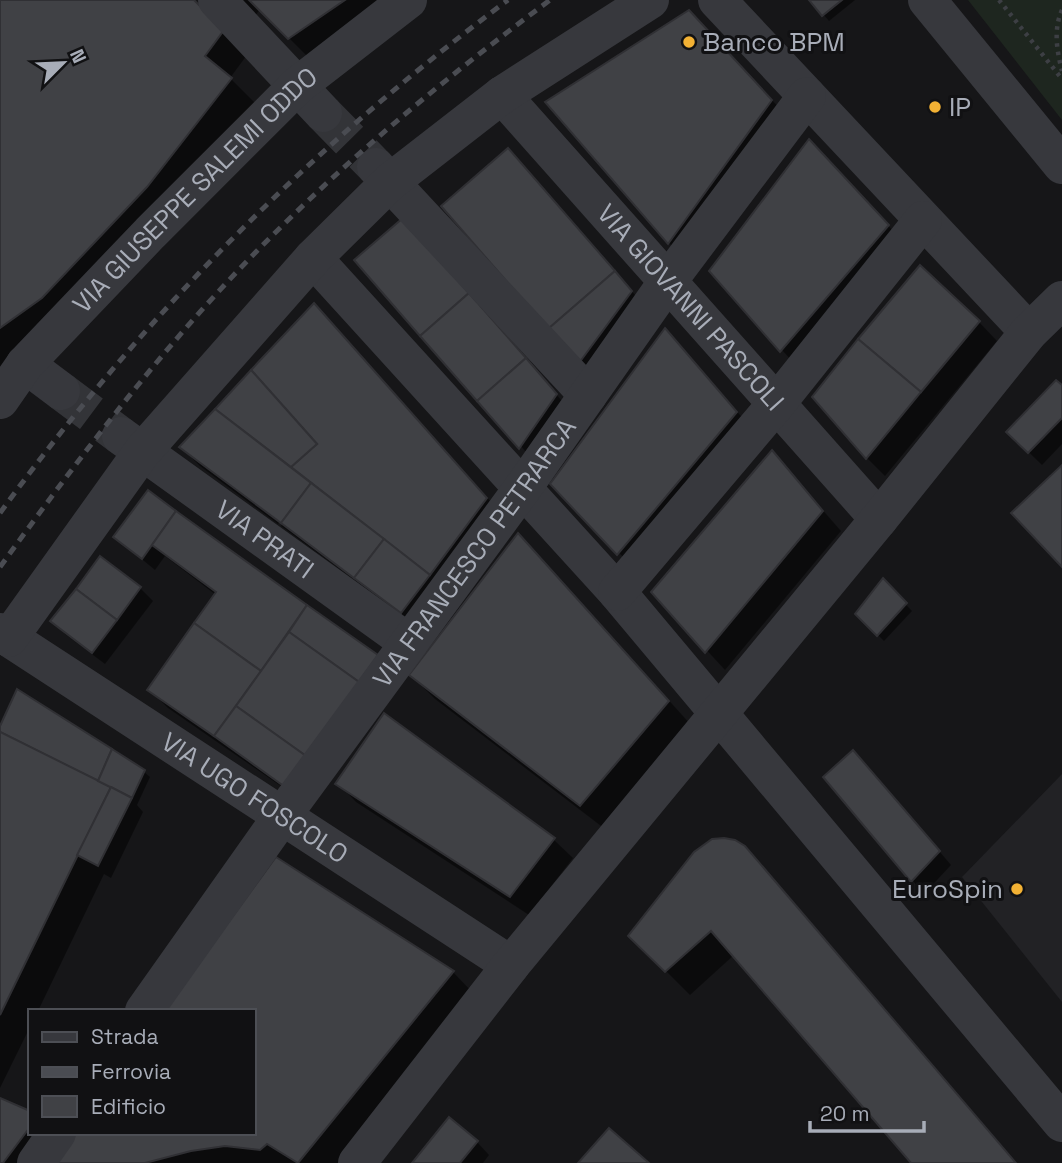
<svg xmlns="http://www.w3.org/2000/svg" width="1062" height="1163" font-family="'Space Grotesk',sans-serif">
<rect width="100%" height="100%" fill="#161618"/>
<polygon fill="#222225" points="1062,774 1062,1002 962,877"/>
<polygon fill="#1e261f" points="968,0 1062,0 1062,120"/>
<g fill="#0007">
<polygon points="0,0 191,0 247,55 230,78 255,103 0,379"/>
<polygon points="240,0 403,0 313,62 260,9 255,16"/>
<polygon points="811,0 855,0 829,21"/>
<polygon points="713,36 795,125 693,267 669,243 548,103"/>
<polygon points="508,151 644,305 592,375 580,362"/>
<polygon points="828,160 906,245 800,370 711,271"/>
<polygon points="357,260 486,313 568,408 533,460"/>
<polygon points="314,306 510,523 415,624 281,526 313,484 308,484 278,524 200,466 181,447"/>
<polygon points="979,322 997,341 885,476 867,458"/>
<polygon points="665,331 688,355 759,437 642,577 553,483"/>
<polygon points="1062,388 1062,444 1042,465 1008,432"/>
<polygon points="772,452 841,531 725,670 653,592"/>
<polygon points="148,493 306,607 298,798 168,708 149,689 216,595 165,556 155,570 115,537"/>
<polygon points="100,558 140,588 153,601 105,664 65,634 53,621"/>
<polygon points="541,559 692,726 605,829 435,699 411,675"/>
<polygon points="883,581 912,611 884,641 857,614"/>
<polygon points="385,716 554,840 573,858 529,915 356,802 338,783"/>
<polygon points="0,730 143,771 150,777 137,805 143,812 111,878 104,874 38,1011 30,1011 30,1027 0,1088"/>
<polygon points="866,765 951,865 924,894 825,778"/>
<polygon points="744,847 768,872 1017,1163 913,1163 734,955 690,995 631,936"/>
<polygon points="453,972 476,996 341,1163 54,1163 254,1133 254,1011"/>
<polygon points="0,1100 30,1113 30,1133 47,1133 25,1163 0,1163"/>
<polygon points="477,1142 489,1155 483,1163 414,1163"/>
</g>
<g fill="#404145" stroke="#303034" stroke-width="2">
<polygon points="0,0 194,0 224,30 205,56 232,78 147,187 42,298 0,328"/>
<polygon points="249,0 345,0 288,39"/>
<polygon points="809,0 842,0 822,16"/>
<polygon points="689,10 772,100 668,244 545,102"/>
<polygon points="809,139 889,225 780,352 709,271"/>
<polygon points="508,148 615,271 548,329 441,206"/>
<polygon points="403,218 469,293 420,336 354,260"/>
<polygon points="920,265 980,321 921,392 858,339"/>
<polygon points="615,271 632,291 579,363 548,329"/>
<polygon points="469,293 526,358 477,401 420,336"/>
<polygon points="314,303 487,498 430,575 291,467 317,444 251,370"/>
<polygon points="665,328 737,412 617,555 550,484"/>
<polygon points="858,339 921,392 866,459 812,397"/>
<polygon points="526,358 557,394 519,449 477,401"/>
<polygon points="251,370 317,444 291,467 215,409"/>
<polygon points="1056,380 1062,385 1062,418 1028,453 1006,432"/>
<polygon points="215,409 311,483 281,523 179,447"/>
<polygon points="772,450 823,511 705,653 651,592"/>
<polygon points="1062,465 1062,567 1011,513"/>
<polygon points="311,483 384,539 354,578 281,523"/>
<polygon points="148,490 176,511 142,559 113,537"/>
<polygon points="176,511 307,605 261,671 194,623 216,592 152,545"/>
<polygon points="518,533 669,701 580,806 409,675"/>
<polygon points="384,539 430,575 401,613 354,578"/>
<polygon points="100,556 141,587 117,620 76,589"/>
<polygon points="883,578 907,603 877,636 855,614"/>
<polygon points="76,589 117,620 92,653 50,621"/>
<polygon points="307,605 378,655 359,682 289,632"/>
<polygon points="194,623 261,671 214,736 147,690"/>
<polygon points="289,632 359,682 306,756 236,706"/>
<polygon points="17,689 112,749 98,781 0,732 0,726"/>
<polygon points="236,706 306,756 285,787 214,736"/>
<polygon points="384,713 555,838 510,897 335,784"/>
<polygon points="0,732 111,787 0,1015"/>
<polygon points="112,749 145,770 132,798 98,781"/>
<polygon points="853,750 940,851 911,882 823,777"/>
<polygon points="111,787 132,798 98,866 77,855"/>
<polygon points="724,838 735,840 745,846 1016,1163 911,1163 711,931 665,972 628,936 694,852 712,839"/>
<polygon points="276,857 454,971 298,1163 267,1144 260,1150 225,1146 191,1151 145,1163 52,1163 73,1133 254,1133 254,1011 163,1011"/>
<polygon points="0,1098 30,1111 30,1127 3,1163 0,1163"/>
<polygon points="449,1117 478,1141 460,1163 412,1163"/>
<polygon points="609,1128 649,1163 578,1163"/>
</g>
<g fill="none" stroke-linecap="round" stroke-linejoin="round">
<g stroke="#333438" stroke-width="38" stroke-dasharray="38 19" stroke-linecap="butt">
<polyline points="323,113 376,167"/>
<polyline points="61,391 121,436"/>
</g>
<g stroke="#3d3f44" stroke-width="4.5" stroke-dasharray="3.5 5" stroke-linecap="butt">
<polyline points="999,0 1062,79"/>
<path d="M1062,10c-9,20 -5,41 0,61"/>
</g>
<g stroke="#37383d" stroke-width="38">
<polyline points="217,0 323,113"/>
<polyline points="717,0 1029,332"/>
<polyline points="927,0 1062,165"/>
<path id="s1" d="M502,95l377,424"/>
<polyline points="376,167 588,395"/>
<polyline points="313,258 617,592 1062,1123"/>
<polyline points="25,364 61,391"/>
<path id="s2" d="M0,400l25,-36 125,-131 147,-147 111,-86"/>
<path id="s3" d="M121,436l288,207"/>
<polyline points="617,592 777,403 923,220"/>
<path id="s4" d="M0,632l511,333"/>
<polyline points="9,638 142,452 313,258 390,182 502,95 650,0"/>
<path id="s5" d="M144,1011l138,-195 240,-327 146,-208 139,-185"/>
<polyline points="36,1163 57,1133"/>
<polyline points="357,1163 511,965 879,519 1029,332 1062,300"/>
</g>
<g stroke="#4a4c52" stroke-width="5" stroke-dasharray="9 7" stroke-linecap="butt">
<path d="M0,513c144,-199 311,-366 508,-513"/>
<path d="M0,567c87,-120 176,-238 283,-342 83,-82 173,-155 267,-225"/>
</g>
</g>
<g fill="#f2b134" stroke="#111113" stroke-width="2.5">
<circle cx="689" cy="42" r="7"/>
<circle cx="935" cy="107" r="7"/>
<circle cx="1017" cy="889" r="7"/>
</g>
<g text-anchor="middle" stroke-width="6" stroke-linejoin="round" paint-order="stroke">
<g font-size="26" fill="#a8adb8" stroke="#111113" text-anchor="start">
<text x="703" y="51">Banco BPM</text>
<text x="949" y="116">IP</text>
<text x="1003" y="898" text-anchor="end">EuroSpin</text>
</g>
<g font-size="26" fill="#a8adb8" stroke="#111113">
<text dy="9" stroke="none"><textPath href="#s2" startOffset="287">VIA GIUSEPPE SALEMI ODDO</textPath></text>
<text dy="9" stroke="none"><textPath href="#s1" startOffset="284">VIA GIOVANNI PASCOLI</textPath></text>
<text dy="9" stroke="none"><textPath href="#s3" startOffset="177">VIA PRATI</textPath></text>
<text dy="9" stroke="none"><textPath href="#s5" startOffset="565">VIA FRANCESCO PETRARCA</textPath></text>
<text dy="9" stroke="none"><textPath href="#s4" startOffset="304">VIA UGO FOSCOLO</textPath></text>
</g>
</g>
<rect x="28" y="1009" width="228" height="126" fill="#111113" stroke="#4d4f55" stroke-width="2"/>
<rect x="42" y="1032" width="35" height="10" fill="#37383d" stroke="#4d4f55" stroke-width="2"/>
<text x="91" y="1044" font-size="21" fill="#a8adb8">Strada</text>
<rect x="42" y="1067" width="35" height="10" fill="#4a4c52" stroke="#4d4f55" stroke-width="2"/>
<text x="91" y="1079" font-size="21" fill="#a8adb8">Ferrovia</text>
<rect x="42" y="1096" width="35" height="21" fill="#404145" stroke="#4d4f55" stroke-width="2"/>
<text x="91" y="1114" font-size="21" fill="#a8adb8">Edificio</text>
<g transform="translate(63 63) rotate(66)" stroke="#111113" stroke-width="5" paint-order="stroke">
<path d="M0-5L12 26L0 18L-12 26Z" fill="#a8adb8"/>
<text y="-10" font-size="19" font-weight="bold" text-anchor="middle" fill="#a8adb8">N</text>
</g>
<path d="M810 1121v10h114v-10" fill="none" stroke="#a8adb8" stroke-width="3.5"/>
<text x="820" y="1121" font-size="21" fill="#a8adb8" stroke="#111113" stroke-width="5" paint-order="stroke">20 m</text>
</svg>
